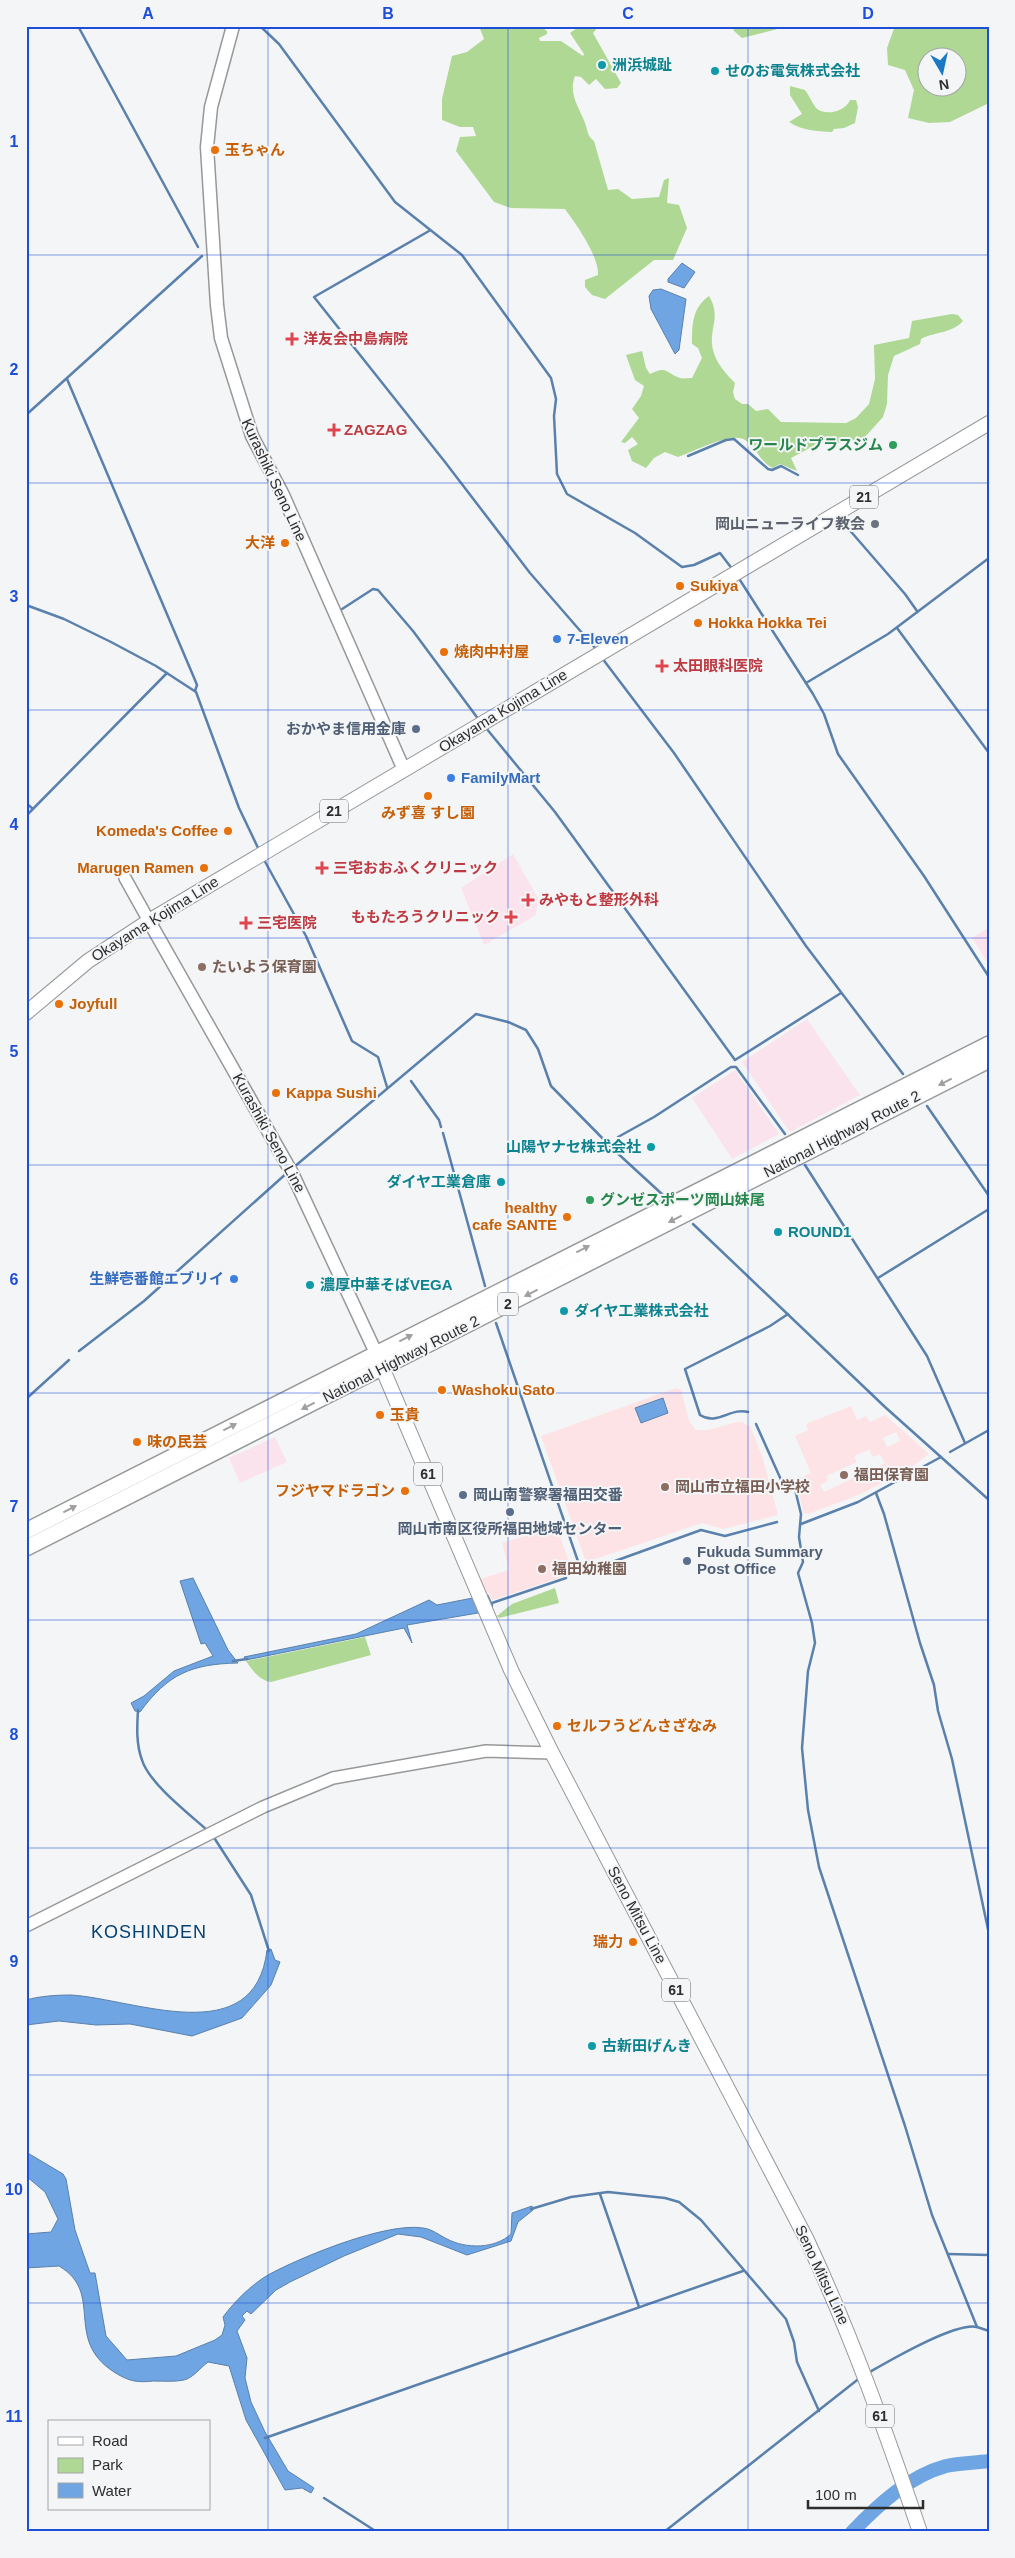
<svg xmlns="http://www.w3.org/2000/svg" width="1015" height="2558" font-family="Helvetica,'Noto Sans JP',sans-serif">
<rect width="100%" height="100%" fill="#f4f5f6"/>
<g fill="#fbe3ed">
<polygon points="513,854 538,898 536,915 484,945 461,888"/>
<polygon points="989,927 989,965 972,938"/>
<polygon points="807,1019 860,1095 790,1132 742,1062"/>
<polygon points="735,1070 779,1134 732,1159 692,1098"/>
<polygon points="275,1437 287,1462 240,1483 229,1458"/>
</g>
<g fill="#fee3e6" fill-rule="evenodd">
<polygon points="676,1388 681,1390 689,1421 696,1430 708,1430 737,1422 742,1422 750,1426 763,1459 778,1515 723,1529 702,1523 586,1562 541,1436"/>
<path d="M851,1406l6,14 9,-4 4,6 15,-7 44,39 -19,14 -49,26 -53,20 -4,-1 -8,-29 -5,-2 20,-9 -16,-37 13,-6 -2,-6zM896,1432l4,9 -13,6 -4,-9zM869,1450l4,7 7,-3 5,9 -61,29 -4,-7 8,-4 -2,-5 31,-14 -3,-6z"/>
<polygon points="557,1527 571,1567 565,1576 492,1600 489,1593 486,1594 480,1579 509,1570 502,1543"/>
</g>
<g fill="#aed893" fill-rule="evenodd">
<path d="M479,26h61l7,5v3l-8,4 1,3h21l22,15 1,-2 -14,-21 10,-7h19l-6,7 28,50 -4,5 -12,1 -9,-10 -7,6 -8,-8 -6,-1c-7,18 4,31 10,47 3,8 2,13 9,18l14,49 10,-1 14,10 27,-2 5,-17 5,-2 -2,25 12,2 8,23 -14,32h-19l-49,39 -13,-4 -7,-8v-7l13,-5c1,-19 -22,-51 -33,-66l-54,-1 -17,-6 -38,-51 4,-14 16,-1 -3,-9h-13l-18,-7v-21l10,-43 15,-4 17,-13z"/>
<polygon points="732,26 789,26 742,38 734,31"/>
<path d="M895,26h94v77l-39,19 -21,1 -21,-5 6,-28 -9,-20 -17,-5 -1,-17zM928,58h30v30h-30z"/>
<path d="M790,86l15,4c4,5 7,13 11,18 9,9 30,3 34,-8h6l2,7 -3,16 -11,5 -10,1 -2,3c-16,-1 -29,-1 -43,-10l13,-8 -12,-19z"/>
<path d="M709,296c13,22 -1,33 4,54 3,13 13,24 22,33l-2,9 2,7 7,5h6l8,7 12,-2 13,13 65,1 10,-5 13,-14 6,-25 -1,-34 35,-7 3,-17 40,-7 6,1 5,6c-12,13 -27,10 -42,18l-1,5 -26,12 -6,19 -1,29 -4,13 -19,21 -23,5h-22l-28,15 6,13 -17,-7 -7,4c-13,-6 -17,-21 -28,-28 -13,-9 -52,12 -67,17l-13,-5 -11,6 -8,10 -14,-7 -4,-11 10,-6 -6,-7 -7,6 -4,-1 18,-24 -7,-9 9,-13 3,-10 -9,-6 -9,-25 16,-4 4,17 4,6c17,-9 16,-1 30,4 3,1 9,0 12,0l10,-20 -4,-10 -6,-4c0,-19 0,-36 17,-48z"/>
<polygon points="555,1588 559,1603 499,1618 497,1616 512,1604"/>
<path d="M365,1637l6,18 -100,27c-12,-2 -18,-11 -25,-21z"/>
</g>
<g fill="#6ea5e2" stroke="#5a81ac">
<polygon points="682,263 695,272 684,288 668,282 668,279"/>
<polygon points="661,289 686,299 679,350 675,354 651,309 649,296 653,290"/>
<polygon points="663,1398 668,1413 641,1423 635,1408"/>
<path d="M193,1578l35,72 10,13c-47,1 -70,11 -98,49l-5,-1 -4,-8 13,-7 30,-25 39,-15 -8,-13 -4,1 -21,-63z"/>
<polygon points="488,1595 493,1606 478,1613 407,1625 412,1643 404,1628 246,1660 244,1657 356,1634 429,1600 437,1605"/>
<path d="M271,1949l4,11 5,2 -9,23 -29,33 -50,18 -62,-12 -34,1 -37,-4 -33,4v-25c14,-4 31,-5 45,-5 64,4 184,57 196,-45z"/>
<path d="M26,2152l37,22 3,5 9,51 15,43h5l11,63 21,24 49,-4 39,-16 7,-5 3,-10 -2,-8c12,-16 28,-32 45,-42 33,-18 118,-53 155,-47 9,1 16,7 24,11 19,10 48,10 64,-5l1,-21 20,-7 1,4 -15,12 -7,19 -44,14 -46,-18 -23,-3 -54,22 -54,26 -14,8 -25,24 -4,-3 -5,5 3,4 -8,11 10,27 -2,20 6,24 14,30 23,39 26,17 -3,5 -9,-5 -17,2 -39,-70 -17,-54 -21,-4c-7,5 -15,16 -24,18 -9,2 -21,1 -31,1 -16,2 -25,0 -39,-9 -51,-33 -9,-79 -55,-106l-33,2v-34l25,-2 7,-13 -13,-27 -19,-16z"/>
</g>
<g fill="none" stroke-linecap="round" stroke-linejoin="round">
<g stroke="#5a81ac" stroke-width="2.5">
<polyline points="78,26 198,247"/>
<polyline points="260,26 279,44 395,202 462,255 551,378 556,399 554,416 557,474 567,494 635,533 682,567 694,565 720,553 733,570"/>
<polyline points="429,231 314,297 445,462 530,573 596,649"/>
<polyline points="67,379 195,680 197,685 195,691"/>
<polyline points="26,415 202,256"/>
<polyline points="688,456 726,440 734,439 768,469 772,470 781,466 798,475"/>
<polyline points="840,519 905,594 917,611"/>
<polyline points="738,577 813,694 824,714 838,754 924,876 989,977"/>
<polyline points="26,605 64,619 111,642 156,666 196,692 239,808 259,850"/>
<polyline points="339,611 373,589 378,590 413,631 479,720"/>
<polyline points="897,628 989,753"/>
<polyline points="602,658 674,753 806,946 903,1074"/>
<polyline points="806,683 888,634 989,558"/>
<polyline points="486,728 555,812 735,1060 841,993"/>
<polyline points="26,803 33,809"/>
<polyline points="26,816 167,673"/>
<polyline points="263,858 306,936 352,1041 378,1057 387,1087"/>
<polyline points="411,1081 439,1120 441,1127"/>
<polyline points="927,1106 989,1196"/>
<polyline points="443,1133 485,1286"/>
<polyline points="618,1137 654,1117 731,1067 736,1067 785,1134"/>
<polyline points="805,1165 927,1356 965,1443"/>
<polyline points="294,1167 476,1014 508,1022 526,1030 538,1049 551,1086 614,1150 663,1195"/>
<polyline points="693,1224 885,1407 989,1500"/>
<polyline points="878,1278 989,1209"/>
<polyline points="496,1323 582,1573"/>
<polyline points="79,1351 144,1301 288,1172"/>
<polyline points="26,1399 69,1360"/>
<path d="M748,1412c-17,-5 -31,14 -48,3l-15,-46 85,-43 18,-12"/>
<polyline points="756,1424 782,1482 794,1485 801,1514 799,1537 803,1562 798,1573 812,1623 815,1643 808,1671 802,1748 808,1810 819,1867 905,2126 932,2215 977,2327 989,2331"/>
<polyline points="950,1452 989,1430"/>
<polyline points="876,1493 884,1514 920,1643 934,1685 938,1711 952,1759 989,1934"/>
<polyline points="801,1524 858,1502 941,1457"/>
<polyline points="579,1574 701,1530 725,1536 777,1522"/>
<polyline points="489,1604 566,1578"/>
<polyline points="233,1661 247,1659"/>
<path d="M138,1710c-1,17 -2,34 4,50 7,23 46,53 65,70"/>
<polyline points="213,1836 251,1895 269,1951"/>
<polyline points="600,2194 639,2307"/>
<polyline points="531,2209 571,2197 608,2192 665,2198 679,2202 701,2220 786,2319 794,2342 797,2362 819,2411"/>
<polyline points="948,2254 989,2255"/>
<path d="M868,2373c21,-12 87,-51 109,-46"/>
<polyline points="265,2438 743,2271"/>
<polyline points="324,2498 377,2532"/>
<polyline points="664,2532 861,2377"/>
</g>
<path stroke="#6ea5e2" stroke-width="14" d="M852,2532c26,-27 57,-56 94,-66 14,-3 29,-3 43,-5"/>
<defs>
<g id="tertiary">
<polyline points="125,878 149,921"/>
<polyline points="26,1926 263,1807 333,1778 486,1751 552,1753"/>
</g>
<g id="secondary">
<polyline points="233,26 211,107 207,147 217,305 221,338 252,436 283,495 404,770"/>
<polyline points="149,921 292,1173 376,1353"/>
</g>
<g id="primary">
<polyline points="26,1013 88,961 149,921 989,423"/>
<path d="M378,1358l133,312 41,83 254,485c45,96 80,194 114,294"/>
</g>
<g id="trunk">
<polyline points="26,1531 989,1044"/>
<polyline points="26,1548 989,1060"/>
</g>
</defs>
<use href="#tertiary" stroke="#979899" stroke-width="14"/>
<use href="#secondary" stroke="#979899" stroke-width="15"/>
<use href="#primary" stroke="#979899" stroke-width="16"/>
<use href="#trunk" stroke="#979899" stroke-width="18"/>
<use href="#tertiary" stroke="#fff" stroke-width="11"/>
<use href="#secondary" stroke="#fff" stroke-width="12"/>
<use href="#primary" stroke="#fff" stroke-width="14"/>
<use href="#trunk" stroke="#fff" stroke-width="15"/>
</g>
<defs><path id="oneway-solid" d="M-6-.8H1V-3.2L6.5 0L1 3.2V.8H-6Z" transform="scale(1.25)"/></defs>
<g fill="#a0a0a1">
<use href="#oneway-solid" transform="translate(945 1082) rotate(153)"/>
<use href="#oneway-solid" transform="translate(675 1219) rotate(153)"/>
<use href="#oneway-solid" transform="translate(583 1249) rotate(-27)"/>
<use href="#oneway-solid" transform="translate(531 1293) rotate(153)"/>
<use href="#oneway-solid" transform="translate(406 1338) rotate(-27)"/>
<use href="#oneway-solid" transform="translate(308 1406) rotate(153)"/>
<use href="#oneway-solid" transform="translate(230 1427) rotate(-27)"/>
<use href="#oneway-solid" transform="translate(70 1509) rotate(-27)"/>
</g>
<path fill="none" stroke="#1d4ed8" stroke-width="1" stroke-opacity="0.55" d="M268,26v2506M508,26v2506M748,26v2506M26,255h963M26,483h963M26,710h963M26,938h963M26,1165h963M26,1393h963M26,1620h963M26,1848h963M26,2075h963M26,2303h963"/>
<g fill="#0f9aa8" stroke="#f4f5f6" stroke-width="2">
<circle cx="602" cy="65" r="5"/>
<circle cx="715" cy="71" r="5"/>
<circle cx="651" cy="1147" r="5"/>
<circle cx="501" cy="1182" r="5"/>
<circle cx="778" cy="1232" r="5"/>
<circle cx="310" cy="1285" r="5"/>
<circle cx="564" cy="1311" r="5"/>
<circle cx="592" cy="2046" r="5"/>
</g>
<g fill="#e8710a" stroke="#f4f5f6" stroke-width="2">
<circle cx="215" cy="150" r="5"/>
<circle cx="285" cy="543" r="5"/>
<circle cx="680" cy="586" r="5"/>
<circle cx="698" cy="623" r="5"/>
<circle cx="444" cy="652" r="5"/>
<circle cx="428" cy="796" r="5"/>
<circle cx="228" cy="831" r="5"/>
<circle cx="204" cy="868" r="5"/>
<circle cx="59" cy="1004" r="5"/>
<circle cx="276" cy="1093" r="5"/>
<circle cx="567" cy="1217" r="5"/>
<circle cx="442" cy="1390" r="5"/>
<circle cx="380" cy="1415" r="5"/>
<circle cx="137" cy="1442" r="5"/>
<circle cx="405" cy="1491" r="5"/>
<circle cx="557" cy="1726" r="5"/>
<circle cx="633" cy="1942" r="5"/>
</g>
<g fill="#e0444e" stroke="#f4f5f6" stroke-width="2">
<path d="M289.5 331.5h5v5h5v5h-5v5h-5v-5h-5v-5h5z"/>
<path d="M331.5 422.5h5v5h5v5h-5v5h-5v-5h-5v-5h5z"/>
<path d="M659.5 658.5h5v5h5v5h-5v5h-5v-5h-5v-5h5z"/>
<path d="M319.5 860.5h5v5h5v5h-5v5h-5v-5h-5v-5h5z"/>
<path d="M525.5 892.5h5v5h5v5h-5v5h-5v-5h-5v-5h5z"/>
<path d="M508.5 909.5h5v5h5v5h-5v5h-5v-5h-5v-5h5z"/>
<path d="M243.5 915.5h5v5h5v5h-5v5h-5v-5h-5v-5h5z"/>
</g>
<g fill="#2e9e5b" stroke="#f4f5f6" stroke-width="2">
<circle cx="893" cy="445" r="5"/>
<circle cx="590" cy="1200" r="5"/>
</g>
<circle fill="#6b7280" stroke="#f4f5f6" stroke-width="2" cx="875" cy="524" r="5"/>
<g fill="#3f7fe0" stroke="#f4f5f6" stroke-width="2">
<circle cx="557" cy="639" r="5"/>
<circle cx="451" cy="778" r="5"/>
<circle cx="234" cy="1279" r="5"/>
</g>
<g fill="#5c6f8a" stroke="#f4f5f6" stroke-width="2">
<circle cx="416" cy="729" r="5"/>
<circle cx="463" cy="1495" r="5"/>
<circle cx="510" cy="1512" r="5"/>
<circle cx="687" cy="1561" r="5"/>
</g>
<g fill="#8d6e63" stroke="#f4f5f6" stroke-width="2">
<circle cx="202" cy="967" r="5"/>
<circle cx="844" cy="1475" r="5"/>
<circle cx="665" cy="1487" r="5"/>
<circle cx="542" cy="1569" r="5"/>
</g>
<g text-anchor="middle" stroke-width="4" stroke-linejoin="round" paint-order="stroke">
<g fill="#f4f5f6" stroke="#69696a" stroke-width="1">
<rect x="850" y="485.5" width="28" height="23" rx="4"/>
<rect x="320" y="799.5" width="28" height="23" rx="4"/>
<rect x="498" y="1292.5" width="20" height="23" rx="4"/>
<rect x="414" y="1462.5" width="28" height="23" rx="4"/>
<rect x="662" y="1978.5" width="28" height="23" rx="4"/>
<rect x="866" y="2404.5" width="28" height="23" rx="4"/>
</g>
<g font-size="14" font-weight="bold" fill="#2d2d2e">
<text x="864" y="502">21</text>
<text x="334" y="816">21</text>
<text x="508" y="1309">2</text>
<text x="428" y="1479">61</text>
<text x="676" y="1995">61</text>
<text x="880" y="2421">61</text>
</g>
<g font-size="15" font-weight="bold" fill="#0d838f" stroke="#f4f5f6" text-anchor="start">
<text x="612" y="70">洲浜城趾</text>
<text x="725" y="76">せのお電気株式会社</text>
<text x="641" y="1152" text-anchor="end">山陽ヤナセ株式会社</text>
<text x="491" y="1187" text-anchor="end">ダイヤ工業倉庫</text>
<text x="788" y="1237">ROUND1</text>
<text x="320" y="1290">濃厚中華そばVEGA</text>
<text x="574" y="1316">ダイヤ工業株式会社</text>
<text x="602" y="2051">古新田げんき</text>
</g>
<g font-size="15" font-weight="bold" fill="#c56008" stroke="#f4f5f6" text-anchor="start">
<text x="225" y="155">玉ちゃん</text>
<text x="275" y="548" text-anchor="end">大洋</text>
<text x="690" y="591">Sukiya</text>
<text x="708" y="628">Hokka Hokka Tei</text>
<text x="454" y="657">焼肉中村屋</text>
<text x="428" y="818" text-anchor="middle">みず喜 すし園</text>
<text x="218" y="836" text-anchor="end">Komeda's Coffee</text>
<text x="194" y="873" text-anchor="end">Marugen Ramen</text>
<text x="69" y="1009">Joyfull</text>
<text x="286" y="1098">Kappa Sushi</text>
<text x="557" y="1213" text-anchor="end">healthy<tspan x="557" dy="17">cafe SANTE</tspan></text>
<text x="452" y="1395">Washoku Sato</text>
<text x="390" y="1420">玉貴</text>
<text x="147" y="1447">味の民芸</text>
<text x="395" y="1496" text-anchor="end">フジヤマドラゴン</text>
<text x="567" y="1731">セルフうどんさざなみ</text>
<text x="623" y="1947" text-anchor="end">瑞力</text>
</g>
<g font-size="15" font-weight="bold" fill="#be3a42" stroke="#f4f5f6" text-anchor="start">
<text x="303" y="344">洋友会中島病院</text>
<text x="344" y="435">ZAGZAG</text>
<text x="673" y="671">太田眼科医院</text>
<text x="333" y="873">三宅おおふくクリニック</text>
<text x="539" y="905">みやもと整形外科</text>
<text x="500" y="922" text-anchor="end">ももたろうクリニック</text>
<text x="257" y="928">三宅医院</text>
</g>
<g font-size="15" font-weight="bold" fill="#27864d" stroke="#f4f5f6" text-anchor="end">
<text x="883" y="450">ワールドプラスジム</text>
<text x="600" y="1205" text-anchor="start">グンゼスポーツ岡山妹尾</text>
</g>
<g font-size="15" fill="#2d2d2e" stroke="#f4f5f6">
<text transform="translate(274 480) rotate(65)" y="5">Kurashiki Seno Line</text>
<text transform="translate(503 711) rotate(-31)" y="5">Okayama Kojima Line</text>
<text transform="translate(155 919) rotate(-32)" y="5">Okayama Kojima Line</text>
<text transform="translate(269 1133) rotate(61)" y="5">Kurashiki Seno Line</text>
<text transform="translate(842 1134) rotate(-27)" y="5">National Highway Route 2</text>
<text transform="translate(401 1359) rotate(-27)" y="5">National Highway Route 2</text>
<text transform="translate(637 1915) rotate(62)" y="5">Seno Mitsu Line</text>
<text transform="translate(822 2275) rotate(65)" y="5">Seno Mitsu Line</text>
</g>
<g font-size="15" font-weight="bold" fill="#5b616d" stroke="#f4f5f6" text-anchor="end">
<text x="865" y="529">岡山ニューライフ教会</text>
</g>
<g font-size="15" font-weight="bold" fill="#366cbe" stroke="#f4f5f6" text-anchor="start">
<text x="567" y="644">7-Eleven</text>
<text x="461" y="783">FamilyMart</text>
<text x="224" y="1284" text-anchor="end">生鮮壱番館エブリイ</text>
</g>
<g font-size="15" font-weight="bold" fill="#4e5e75" stroke="#f4f5f6" text-anchor="start">
<text x="406" y="734" text-anchor="end">おかやま信用金庫</text>
<text x="473" y="1500">岡山南警察署福田交番</text>
<text x="510" y="1534" text-anchor="middle">岡山市南区役所福田地域センター</text>
<text x="697" y="1557">Fukuda Summary<tspan x="697" dy="17">Post Office</tspan></text>
</g>
<g font-size="15" font-weight="bold" fill="#785e54" stroke="#f4f5f6" text-anchor="start">
<text x="212" y="972">たいよう保育園</text>
<text x="854" y="1480">福田保育園</text>
<text x="675" y="1492">岡山市立福田小学校</text>
<text x="552" y="1574">福田幼稚園</text>
</g>
<g font-size="18" letter-spacing="1" fill="#044172" stroke="#f4f5f6">
<text x="149" y="1938">KOSHINDEN</text>
</g>
</g>
<rect width="1015" height="2558" fill="none" stroke="#f4f5f6" stroke-width="55"/>
<rect x="48" y="2420" width="162" height="90" fill="#f4f5f6" stroke="#a4a5a6"/>
<rect x="58" y="2437" width="25" height="8" fill="#ffffff" stroke="#a4a5a6"/>
<text x="92" y="2446" font-size="15" fill="#2d2d2e">Road</text>
<rect x="58" y="2458" width="25" height="15" fill="#aed893" stroke="#a4a5a6"/>
<text x="92" y="2470" font-size="15" fill="#2d2d2e">Park</text>
<rect x="58" y="2483" width="25" height="15" fill="#6ea5e2" stroke="#a4a5a6"/>
<text x="92" y="2496" font-size="15" fill="#2d2d2e">Water</text>
<g transform="translate(942 72) rotate(171)"><circle r="24" fill="#f4f5f6" stroke="#a4a5a6"/>
<path d="M0-4L9 19L0 12L-9 19Z" fill="#1b78c5"/>
<text y="-8" font-size="14" font-weight="bold" text-anchor="middle" fill="#2d2d2e">N</text>
</g>
<path d="M808 2500v8h115v-8" fill="none" stroke="#2d2d2e" stroke-width="2.5"/>
<text x="815" y="2500" font-size="15" fill="#2d2d2e" stroke="#f4f5f6" stroke-width="4" paint-order="stroke">100 m</text>
<rect x="28" y="28" width="960" height="2502" fill="none" stroke="#1d4ed8" stroke-width="2"/>
<g font-size="16" text-anchor="middle" font-weight="bold" fill="#1d4ed8">
<text x="148" y="19">A</text>
<text x="388" y="19">B</text>
<text x="628" y="19">C</text>
<text x="868" y="19">D</text>
<text x="14" y="147">1</text>
<text x="14" y="375">2</text>
<text x="14" y="602">3</text>
<text x="14" y="830">4</text>
<text x="14" y="1057">5</text>
<text x="14" y="1285">6</text>
<text x="14" y="1512">7</text>
<text x="14" y="1740">8</text>
<text x="14" y="1967">9</text>
<text x="14" y="2195">10</text>
<text x="14" y="2422">11</text>
</g>
</svg>
